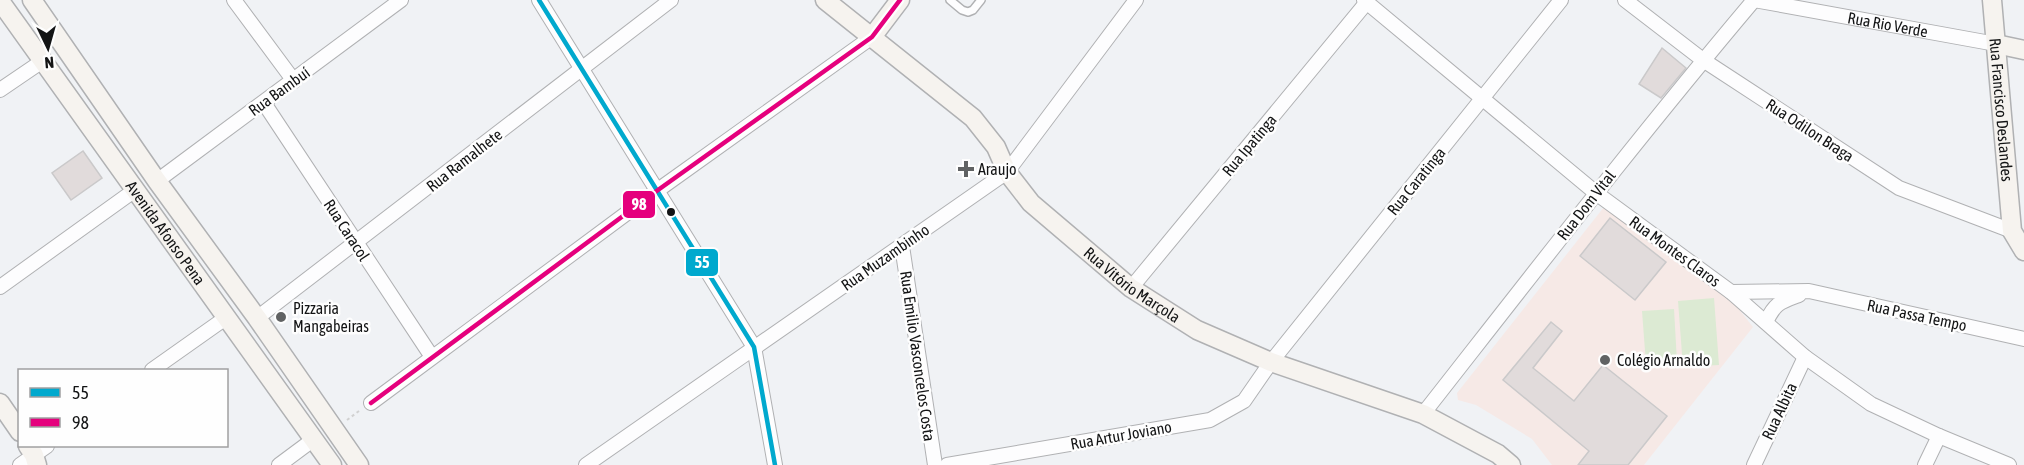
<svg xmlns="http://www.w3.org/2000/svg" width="2024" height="465" font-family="'Asap Condensed',sans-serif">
<rect width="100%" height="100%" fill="#f0f2f5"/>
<polygon fill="#f6e9e6" points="1604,207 1726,293 1753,327 1644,465 1552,465 1532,439 1476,405 1458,400 1457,393"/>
<g fill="#dcead3">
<polygon points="1714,298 1719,365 1683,367 1678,301"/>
<polygon points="1674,309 1677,362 1646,364 1642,311"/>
</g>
<g fill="#e1dbdb" stroke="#cac9ca" stroke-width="1.5">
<polygon points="1662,48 1686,68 1661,98 1639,84"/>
<polygon points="83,151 102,178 71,200 52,173"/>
<polygon points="1610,218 1666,262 1635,300 1580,256"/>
<polygon points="1551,322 1562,331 1533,368 1574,401 1603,365 1667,416 1628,465 1578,465 1589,451 1503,380"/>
</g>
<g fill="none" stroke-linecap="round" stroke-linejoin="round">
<defs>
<polyline id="lane" points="950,0 962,10 968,12 973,10 981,0"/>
<g id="street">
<polyline points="234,0 294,81"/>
<polyline points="539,0 754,347 775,465"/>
<polyline points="1364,0 1596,193 1731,292 1805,357 1871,404 1939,436 2009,465"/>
<polyline points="1625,0 1703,60 1899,188 2012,231"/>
<path id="s1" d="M1754,0l242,44"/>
<polyline points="0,90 44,60"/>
<polyline points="264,103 432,357"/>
<polyline points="157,181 401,0"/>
<polyline points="902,246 935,465"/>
<polyline points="0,287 135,190"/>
<polyline points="1131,288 1367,2"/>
<polyline points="1731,292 1809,291 2024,339"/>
<polyline points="257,318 671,0"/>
<path d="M1766,322c9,-19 14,-20 33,-27"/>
<polyline points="152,370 227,317"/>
<polyline points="371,403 658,190 872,37"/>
<path d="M1423,414c109,-139 217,-279 331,-414"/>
<polyline points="20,465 47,446"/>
<polyline points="279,465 314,439"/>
<polyline points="586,465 1007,172 1136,0"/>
<polyline points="947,465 1210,420 1244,401 1271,362 1561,0"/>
<polyline points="1754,465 1805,357"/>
<polyline points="1925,465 1939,436"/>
</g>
<g id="secondary">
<polyline points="32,0 157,181 257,318 359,465"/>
<path id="s2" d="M825,0l148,118 23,29 11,25 24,31 100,85 66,42 74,32 152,52 75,40 13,11"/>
<path id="s3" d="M1992,0l20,231 12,20"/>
<path id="s4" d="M0,1l332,464"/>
<polyline points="872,37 900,0"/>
<polyline points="1996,44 2024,50"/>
<polyline points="0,403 20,432"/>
<polyline points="28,446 34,455 37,465"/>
</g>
</defs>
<use href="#lane" stroke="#b0b1b3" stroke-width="10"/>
<use href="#street" stroke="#b0b1b3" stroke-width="16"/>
<use href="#secondary" stroke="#b0b1b3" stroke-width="21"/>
<polyline stroke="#d1d1d1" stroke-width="2" stroke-dasharray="3 3" stroke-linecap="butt" points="347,420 359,411"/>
<use href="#lane" stroke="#fdfdfe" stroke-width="7"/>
<use href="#street" stroke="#fdfdfe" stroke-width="14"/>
<use href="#secondary" stroke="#f6f3ef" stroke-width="18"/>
<defs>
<polyline id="bus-1" points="539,0 754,347 775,465"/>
<polyline id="bus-2" points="371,403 658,190 872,37 900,0"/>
</defs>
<use href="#bus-1" stroke="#fefefe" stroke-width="9"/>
<use href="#bus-2" stroke="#fefefe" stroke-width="9"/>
<use href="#bus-1" stroke="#00a9ce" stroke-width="4.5"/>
<use href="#bus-2" stroke="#e5007d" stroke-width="4.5"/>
</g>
<g fill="#606263" stroke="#fefefe" stroke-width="2">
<path d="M963 160h6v6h6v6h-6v6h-6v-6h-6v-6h6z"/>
<circle cx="281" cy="317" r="6"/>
<circle cx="1605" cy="360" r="6"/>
</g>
<circle fill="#131415" stroke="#fefefe" stroke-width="2" cx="671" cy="212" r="5"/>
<g text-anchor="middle" stroke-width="5" stroke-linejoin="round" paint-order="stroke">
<g font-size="16" fill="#131415" stroke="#fefefe">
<text dy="6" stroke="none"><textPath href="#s1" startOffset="136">Rua Rio Verde</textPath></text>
<text transform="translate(279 91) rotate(-36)" y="6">Rua Bambuí</text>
<text dy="6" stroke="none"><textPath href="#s3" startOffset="110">Rua Francisco Deslandes</textPath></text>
<text transform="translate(1810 130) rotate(33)" y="6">Rua Odilon Braga</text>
<text transform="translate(1249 145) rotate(-50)" y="6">Rua Ipatinga</text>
<text transform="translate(464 160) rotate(-38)" y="6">Rua Ramalhete</text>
<text transform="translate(1416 181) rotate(-51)" y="6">Rua Caratinga</text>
<text transform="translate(1586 205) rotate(-52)" y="6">Rua Dom Vital</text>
<text transform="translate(347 230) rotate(57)" y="6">Rua Caracol</text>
<text dy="6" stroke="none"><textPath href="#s4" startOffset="285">Avenida Afonso Pena</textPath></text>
<text transform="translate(1675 251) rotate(36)" y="6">Rua Montes Claros</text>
<text transform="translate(885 257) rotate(-35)" y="6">Rua Muzambinho</text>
<text dy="6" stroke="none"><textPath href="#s2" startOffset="423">Rua Vitório Marçola</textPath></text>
<text transform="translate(1917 315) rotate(12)" y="6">Rua Passa Tempo</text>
<text transform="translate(918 356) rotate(82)" y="6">Rua Emilio Vasconcelos Costa</text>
<text transform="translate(1779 411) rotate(-65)" y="6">Rua Albita</text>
<text transform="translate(1121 435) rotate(-10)" y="6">Rua Artur Joviano</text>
</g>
<g font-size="16" fill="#131415" stroke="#fefefe" text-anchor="start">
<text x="978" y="175">Araujo</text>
<text x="293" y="314">Pizzaria<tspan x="293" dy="18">Mangabeiras</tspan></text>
<text x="1617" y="366">Colégio Arnaldo</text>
</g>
</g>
<g stroke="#fefefe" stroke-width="2">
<rect x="622" y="190" width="34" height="29" rx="6" fill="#e5007d"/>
<rect x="685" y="248" width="34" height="29" rx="6" fill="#00a9ce"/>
</g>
<g font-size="16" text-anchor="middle" font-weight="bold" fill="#fff">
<text x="639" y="210">98</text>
<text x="702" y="268">55</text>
</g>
<rect x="18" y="369" width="210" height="78" fill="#fefefe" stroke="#a0a0a1" stroke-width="1.5"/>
<rect x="30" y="388" width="30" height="9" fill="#00a9ce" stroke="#a0a0a1" stroke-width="1.5"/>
<text x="72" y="399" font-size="18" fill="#131415">55</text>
<rect x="30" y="418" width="30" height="9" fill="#e5007d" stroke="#a0a0a1" stroke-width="1.5"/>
<text x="72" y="429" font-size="18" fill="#131415">98</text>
<g transform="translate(48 48) rotate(175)" stroke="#fefefe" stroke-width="4.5" paint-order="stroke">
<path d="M0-4.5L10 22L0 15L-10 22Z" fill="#131415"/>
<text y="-9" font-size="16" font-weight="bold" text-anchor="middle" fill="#131415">N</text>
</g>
</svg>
